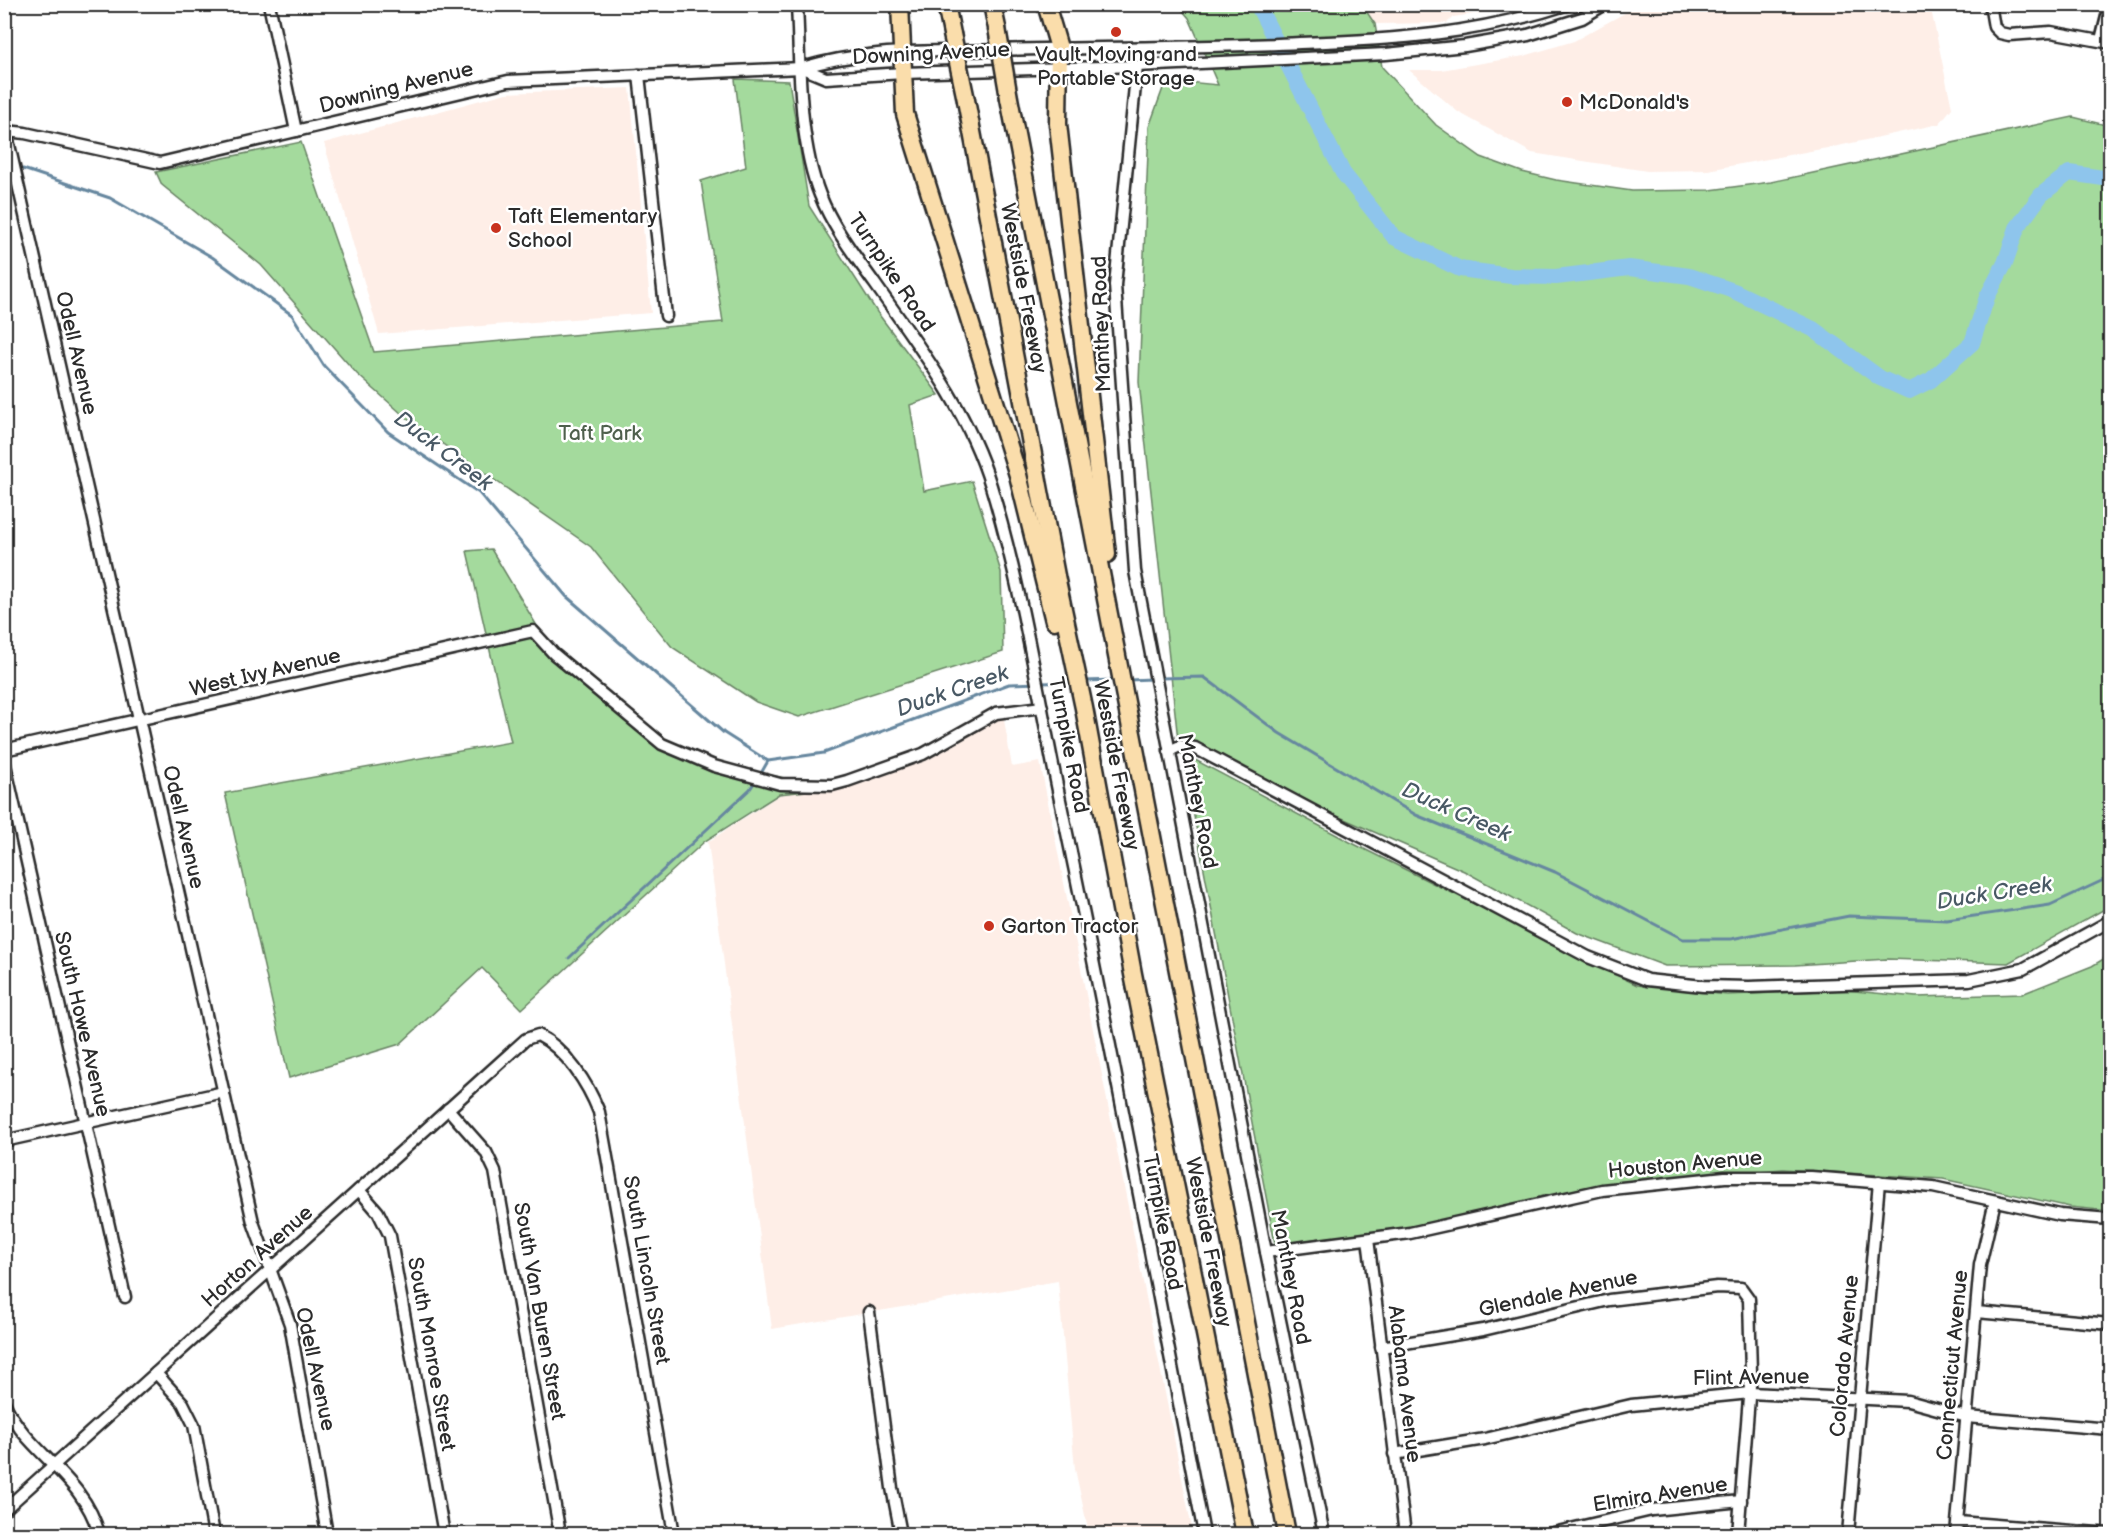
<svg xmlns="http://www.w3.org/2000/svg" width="2115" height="1539" font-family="'Balsamiq Sans',sans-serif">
<rect width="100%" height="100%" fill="#fff"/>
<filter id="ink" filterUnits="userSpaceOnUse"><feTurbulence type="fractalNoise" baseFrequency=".0167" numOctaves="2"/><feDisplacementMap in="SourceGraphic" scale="12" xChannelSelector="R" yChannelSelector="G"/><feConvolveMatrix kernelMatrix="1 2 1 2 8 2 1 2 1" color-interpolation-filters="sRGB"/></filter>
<g filter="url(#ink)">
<g fill="#feeee7">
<polygon points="1641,4 1930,5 1952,108 1939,124 1838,146 1708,170 1647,171 1532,153 1458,112 1409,70 1441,70 1524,56 1574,41"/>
<polygon points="1362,5 1523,5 1508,9 1453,17 1447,23 1375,24"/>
<polygon points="630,88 651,313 379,334 324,143 506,93"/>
<polygon points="1002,708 1012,767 1040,762 1193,1534 1089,1534 1075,1469 1058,1281 772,1329 708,842 779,795 855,783"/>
</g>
<g fill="#a4da9d" stroke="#688264" stroke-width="1.5">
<polygon points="1177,4 1362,5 1375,24 1382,67 1436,125 1481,157 1522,172 1556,180 1632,191 1710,190 1771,182 2073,117 2110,126 2110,906 2008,963 1887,959 1795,965 1665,966 1577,933 1464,871 1268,786 1178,740 1139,382 1149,127 1166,80 1218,85 1189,18"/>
<polygon points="735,79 789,81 809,206 877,312 939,395 910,405 924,491 972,481 1001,572 1003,652 799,717 756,702 672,647 591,547 411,422 357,374 261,265 162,185 156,172 301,142 374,352 723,322 701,181 746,167"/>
<polygon points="491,549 540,631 628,719 699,761 835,788 779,794 705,841 522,1009 482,968 400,1044 289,1078 225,793 511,742 467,551"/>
<polygon points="1182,753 1350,842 1637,985 1727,995 1844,990 1916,997 2022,994 2092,966 2110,955 2110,1211 2070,1207 1943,1179 1783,1169 1611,1183 1420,1226 1275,1244"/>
</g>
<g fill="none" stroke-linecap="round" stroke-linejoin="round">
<g stroke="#66879f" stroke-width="3">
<polyline points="4,163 7,163"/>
<polyline points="23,169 110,198 212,257 292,315 324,366 388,432 479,493 566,596 724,733 768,761 824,753 1009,684 1074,682"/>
<polyline points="1159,678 1204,677 1279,733 1416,815 1555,872 1683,939 1731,939 1849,916 1947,920 2050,905 2110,877"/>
<polyline points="1129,680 1152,679"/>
<polyline points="1084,681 1116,680"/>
<polyline points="760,775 768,761"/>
<polyline points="569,958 750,789 756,780"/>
</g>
<polyline stroke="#8ec5ec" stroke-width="16" points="1257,4 1343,173 1394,237 1460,269 1511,276 1556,277 1629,268 1689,276 1734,291 1813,329 1880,378 1909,391 1931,380 1972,343 1987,297 2005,263 2017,228 2041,195 2069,173 2110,179"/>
<defs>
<g id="minor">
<polyline points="269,4 296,131"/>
<path d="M797,4c3,60 1,136 23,191 13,33 35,61 55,89 45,64 93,126 116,202 31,102 47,209 69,314 52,244 97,490 144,734"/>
<polyline points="1990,4 1994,27 2000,33 2009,35 2051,32 2110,43"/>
<polyline points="2101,40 2110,4"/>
<polyline points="1137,66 1115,285 1135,571 1266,1252 1324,1534"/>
<polyline points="802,68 826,78 903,73 1137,66 1386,54 1465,46 1528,35 1582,18 1605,4"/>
<polyline points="639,75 666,316"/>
<polyline points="5,127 253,1222 290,1324 327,1534"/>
<path d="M6,131l19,2 135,30 348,-82 294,-13c63,-20 133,-16 198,-18 100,-3 200,-2 300,-7 96,-3 178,-9 269,-39"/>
<polyline points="4,750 533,631 554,654 662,744 714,766 780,784 832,785 847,781 923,754 996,713 1042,707"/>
<polyline points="1169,751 1180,746 1195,748 1588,957 1647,980 1703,986 1749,987 1969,980 2023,969 2110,921"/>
<polyline points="4,760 125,1297"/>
<polyline points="448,1109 486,1152 495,1171 560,1534"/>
<polyline points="4,1141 224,1092"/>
<polyline points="359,1190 378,1212 390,1236 444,1534"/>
<polyline points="1368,1239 1405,1534"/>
<polyline points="1266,1252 1410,1233 1602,1190 1725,1177 1811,1177 1933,1187 2060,1215 2110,1219"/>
<polyline points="869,1312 892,1488 901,1534"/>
<polyline points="1976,1312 2110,1324"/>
<polyline points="1381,1347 1483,1330 1609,1300 1717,1287 1741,1288 1749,1299 1751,1373 1738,1534"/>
<polyline points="156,1373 183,1403 194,1425 214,1534"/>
<path d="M4,1402c21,50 80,74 95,132"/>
<polyline points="1394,1454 1485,1439 1631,1405 1750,1393 1908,1401 1967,1417 2110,1429"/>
<path d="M4,1510l522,-471 12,-4c28,14 50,49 61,77l75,422"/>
<polyline points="1958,1522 2110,1534"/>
<polyline points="1549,1534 1652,1510 1741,1501"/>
<polyline points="1848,1534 1879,1182"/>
<polyline points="1956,1534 1980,1265 1995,1201"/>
</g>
<g id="highway">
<polyline points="900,4 905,114 1018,475 1054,621"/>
<polyline points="946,4 952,34"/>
<polyline points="992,4 997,28"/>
<polyline points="1046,4 1059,48 1058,124 1107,554"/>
<polyline points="1009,98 1287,1534"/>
<polyline points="966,100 1056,576 1084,708 1133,974 1245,1534"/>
</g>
</defs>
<use href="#minor" stroke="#2b2b2b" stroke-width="15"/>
<use href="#highway" stroke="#2b2b2b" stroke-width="21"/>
<use href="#minor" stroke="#fff" stroke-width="10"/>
<use href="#highway" stroke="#faddab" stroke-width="16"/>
<defs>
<g id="highway-bridge">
<polyline points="997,28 1009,98"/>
<polyline points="952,34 966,100"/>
</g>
</defs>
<use href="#highway-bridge" stroke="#2b2b2b" stroke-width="21" stroke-linecap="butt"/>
<use href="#highway-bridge" stroke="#faddab" stroke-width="16"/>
</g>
</g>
<g fill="#c8321e" stroke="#fff" stroke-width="2">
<circle cx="1116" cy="32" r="6"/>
<circle cx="1567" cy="102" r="6"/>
<circle cx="496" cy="228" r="6"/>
<circle cx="989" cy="926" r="6"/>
</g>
<g text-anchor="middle" stroke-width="5" stroke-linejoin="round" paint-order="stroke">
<g font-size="21" fill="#2b2b2b" stroke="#fff">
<text transform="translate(931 53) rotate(-3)" y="7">Downing Avenue</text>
<text transform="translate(396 87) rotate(-14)" y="7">Downing Avenue</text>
<text transform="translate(892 272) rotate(56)" y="7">Turnpike Road</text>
<text transform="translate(1024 288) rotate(79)" y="7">Westside Freeway</text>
<text transform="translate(1101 324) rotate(-92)" y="7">Manthey Road</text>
<text transform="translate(77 353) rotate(77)" y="7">Odell Avenue</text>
<text transform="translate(265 672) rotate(-13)" y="7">West Ivy Avenue</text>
<text transform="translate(1069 745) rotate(79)" y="7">Turnpike Road</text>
<text transform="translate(1117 765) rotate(79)" y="7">Westside Freeway</text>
<text transform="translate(1198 801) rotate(79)" y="7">Manthey Road</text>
<text transform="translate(184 827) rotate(77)" y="7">Odell Avenue</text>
<text transform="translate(83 1024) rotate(77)" y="7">South Howe Avenue</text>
<text transform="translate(1685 1164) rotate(-5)" y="7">Houston Avenue</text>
<text transform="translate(1163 1222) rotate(79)" y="7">Turnpike Road</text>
<text transform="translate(1209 1242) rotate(79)" y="7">Westside Freeway</text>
<text transform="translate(257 1256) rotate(-42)" y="7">Horton Avenue</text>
<text transform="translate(647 1270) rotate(80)" y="7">South Lincoln Street</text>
<text transform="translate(1291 1277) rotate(79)" y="7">Manthey Road</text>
<text transform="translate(1558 1293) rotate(-12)" y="7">Glendale Avenue</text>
<text transform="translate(540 1311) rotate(80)" y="7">South Van Buren Street</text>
<text transform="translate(432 1354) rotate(80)" y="7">South Monroe Street</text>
<text transform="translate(1844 1356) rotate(-85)" y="7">Colorado Avenue</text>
<text transform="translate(1952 1365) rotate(-85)" y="7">Connecticut Avenue</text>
<text transform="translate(316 1369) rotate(78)" y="7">Odell Avenue</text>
<text transform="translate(1751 1377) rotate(-1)" y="7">Flint Avenue</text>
<text transform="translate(1405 1384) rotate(83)" y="7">Alabama Avenue</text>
<text transform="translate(1660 1494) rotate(-9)" y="7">Elmira Avenue</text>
</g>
<g font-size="21" fill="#2b2b2b" stroke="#fff" text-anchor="start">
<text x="1116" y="61" text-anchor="middle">Vault Moving and<tspan x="1116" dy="24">Portable Storage</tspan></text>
<text x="1579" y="109">McDonald's</text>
<text x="508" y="223">Taft Elementary<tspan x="508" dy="24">School</tspan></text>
<text x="1001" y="933">Garton Tractor</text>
</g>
<g font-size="21" fill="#4f604d" stroke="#fff">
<text x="600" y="440">Taft Park</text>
</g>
<g font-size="22" font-style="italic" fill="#495965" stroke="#fff">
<text transform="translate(444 450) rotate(37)" y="8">Duck Creek</text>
<text transform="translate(952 690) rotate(-19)" y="8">Duck Creek</text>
<text transform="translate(1457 811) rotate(24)" y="8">Duck Creek</text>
<text transform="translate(1994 892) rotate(-9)" y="8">Duck Creek</text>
</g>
</g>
<rect width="2115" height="1539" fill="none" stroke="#fff" stroke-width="24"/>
<rect x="12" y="12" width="2091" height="1515" fill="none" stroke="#2b2b2b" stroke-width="2" filter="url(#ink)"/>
</svg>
